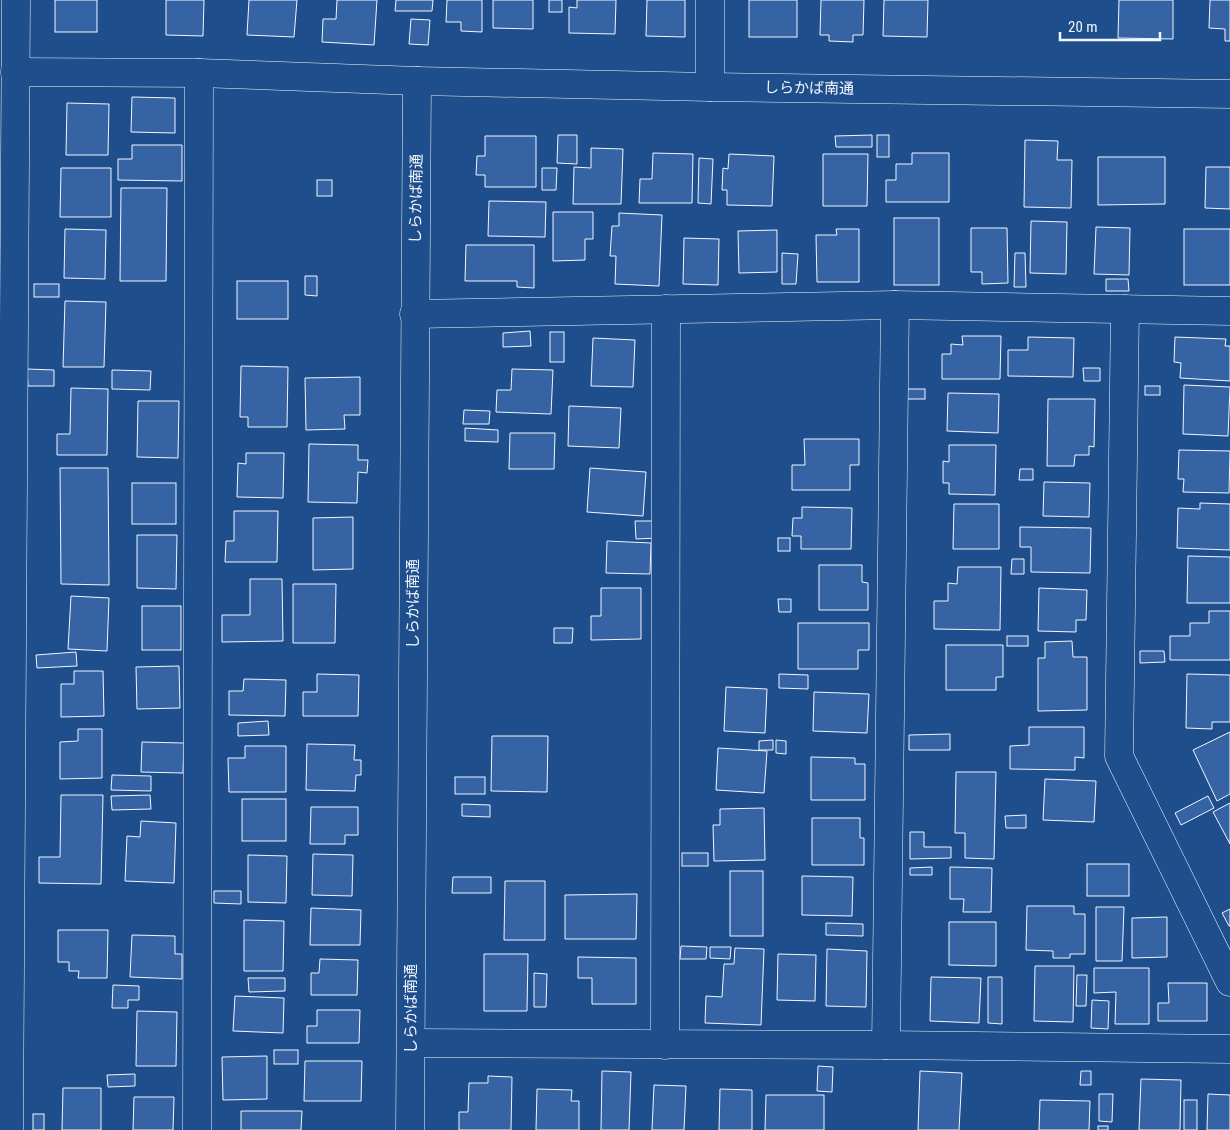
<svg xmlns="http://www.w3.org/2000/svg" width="1230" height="1130" font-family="'Roboto Condensed','Noto Sans JP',sans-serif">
<rect width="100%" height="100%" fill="#1f4e8c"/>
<g fill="#3563a3" stroke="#f2f6ff">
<rect x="55" y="0" width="42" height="32"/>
<polygon points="166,0 204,0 203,36 166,35"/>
<polygon points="249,0 297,0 294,37 247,35"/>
<polygon points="337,0 377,0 374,45 322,42 323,19 336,19"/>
<polygon points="396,0 433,0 432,11 395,11"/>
<polygon points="447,0 482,0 482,32 461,31 461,22 446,22"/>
<polygon points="493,0 533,0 533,29 493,28"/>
<rect x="549" y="0" width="13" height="12"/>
<polygon points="577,0 616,0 615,34 569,33 569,7 577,8"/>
<polygon points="647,0 685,0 685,37 646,36"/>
<rect x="749" y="0" width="48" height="37"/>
<polygon points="821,0 864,0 863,35 853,35 853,42 829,41 829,35 820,35"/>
<polygon points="884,0 928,0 927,37 883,36"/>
<polygon points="1119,0 1173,0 1173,39 1118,38"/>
<polygon points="1210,0 1230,0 1230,41 1225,41 1225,29 1209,28"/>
<polygon points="411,19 430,20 428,45 409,44"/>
<polygon points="132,97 175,98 175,133 131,132"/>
<polygon points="67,103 109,104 108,155 66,155"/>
<polygon points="558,135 577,135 577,164 557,163"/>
<polygon points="872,135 872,147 836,147 835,136"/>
<rect x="877" y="135" width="12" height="22"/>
<polygon points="485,136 536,136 536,187 485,187 485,175 476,175 477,156 485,156"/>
<polygon points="1025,140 1058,141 1057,160 1072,160 1071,208 1024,207"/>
<polygon points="132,145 182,145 182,181 118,180 118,159 132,159"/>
<polygon points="591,148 623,149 621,204 573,204 574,167 591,168"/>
<polygon points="653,153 693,154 692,203 639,203 640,179 652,179"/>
<polygon points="912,153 949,153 949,202 886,202 886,180 896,180 896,164 912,164"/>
<polygon points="729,154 774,156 772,206 727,205 727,190 722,190 723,168 728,169"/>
<polygon points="823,154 868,154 867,206 823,206"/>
<polygon points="1098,157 1165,157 1165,204 1098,205"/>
<polygon points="699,158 713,159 711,204 698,203"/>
<polygon points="1206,167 1230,167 1230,209 1205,208"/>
<polygon points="61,168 111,168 111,217 60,217"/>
<polygon points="542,168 557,168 556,190 542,190"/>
<rect x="317" y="180" width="15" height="16"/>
<polygon points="121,188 167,188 166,281 120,281"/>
<polygon points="489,201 546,202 545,237 488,236"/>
<polygon points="553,212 593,212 593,239 585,239 585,260 553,261"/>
<polygon points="619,213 662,215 659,286 615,284 616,256 610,256 612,226 619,226"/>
<rect x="894" y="218" width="45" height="67"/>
<polygon points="1031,221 1067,222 1066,274 1030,273"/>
<polygon points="1096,227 1130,228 1129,275 1094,274"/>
<polygon points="971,228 1007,228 1008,283 982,284 982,272 971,272"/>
<polygon points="65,229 106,230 105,279 64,278"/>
<polygon points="836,229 859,229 859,282 817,282 816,235 837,235"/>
<rect x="1184" y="229" width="46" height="56"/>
<polygon points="777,230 777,272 739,273 738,231"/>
<polygon points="684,238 719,239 718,285 683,284"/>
<polygon points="466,245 534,245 534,288 517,287 517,281 465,281"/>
<polygon points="782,253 798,254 796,284 782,284"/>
<polygon points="1015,253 1025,253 1026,287 1014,287"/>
<polygon points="305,276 317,276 317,296 305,295"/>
<polygon points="1106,279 1128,279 1129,291 1106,291"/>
<rect x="237" y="281" width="51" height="38"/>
<rect x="34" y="284" width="25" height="13"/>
<polygon points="65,301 106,302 104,367 63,367"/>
<polygon points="530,331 531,346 503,347 503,333"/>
<rect x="550" y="332" width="14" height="30"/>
<polygon points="962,336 1001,336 1000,379 942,379 942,354 951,354 951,344 963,345"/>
<polygon points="1028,337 1074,338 1073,377 1008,376 1008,350 1028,350"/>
<polygon points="1175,337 1226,339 1225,346 1230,346 1230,381 1180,378 1181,363 1174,362"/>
<polygon points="593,338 635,340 633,387 591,386"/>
<polygon points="241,366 288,367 287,427 248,427 248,417 240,417"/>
<polygon points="1083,368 1100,368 1100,381 1084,381"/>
<polygon points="27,369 54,370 54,386 28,386"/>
<polygon points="512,369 553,370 551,414 496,412 497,390 511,390"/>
<polygon points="112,370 151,371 150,390 112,389"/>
<polygon points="360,377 360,415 344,415 345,429 306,430 305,378"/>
<polygon points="1184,385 1230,387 1228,436 1183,434"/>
<rect x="1145" y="386" width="15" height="9"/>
<polygon points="71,388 108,389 107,455 57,455 57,434 70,434"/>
<rect x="907" y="389" width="18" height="10"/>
<polygon points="948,393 999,394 998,433 947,431"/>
<polygon points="1048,399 1095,399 1094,447 1089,446 1089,455 1075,455 1074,466 1047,466"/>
<polygon points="138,401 179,401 178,458 137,457"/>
<polygon points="569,406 621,408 619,448 568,446"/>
<polygon points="464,410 490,411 489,424 463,424"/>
<polygon points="465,428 498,430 498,442 465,441"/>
<polygon points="510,433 555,433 554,469 509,469"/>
<polygon points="804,439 859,439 859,465 850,465 850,490 792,490 792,465 805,465"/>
<polygon points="309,444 358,445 358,460 368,460 367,473 358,472 357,503 308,502"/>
<polygon points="949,445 996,445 995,495 949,494 949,483 943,483 943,461 949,462"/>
<polygon points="1179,450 1230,451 1229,493 1183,492 1184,479 1178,479"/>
<polygon points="246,453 284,453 283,498 237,497 238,463 246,464"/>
<polygon points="60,468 108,468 109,585 61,584"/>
<polygon points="590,468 646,472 643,516 587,512"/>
<polygon points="1020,469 1033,469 1033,480 1019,480"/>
<polygon points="1044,482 1090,483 1089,517 1043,516"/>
<rect x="132" y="483" width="44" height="41"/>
<polygon points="1200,503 1230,504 1230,550 1177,548 1178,508 1200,509"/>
<polygon points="954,504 999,504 999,549 953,549"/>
<polygon points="802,507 852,508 851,549 801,549 801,536 792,536 793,518 802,518"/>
<polygon points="234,511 278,511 277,562 225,562 226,541 234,541"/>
<polygon points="353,517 353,569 313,570 313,518"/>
<polygon points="635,521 659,521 659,538 636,539"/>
<polygon points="1020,527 1091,528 1090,573 1031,572 1031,547 1020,547"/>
<polygon points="137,535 177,535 176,589 137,588"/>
<rect x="778" y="538" width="12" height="13"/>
<polygon points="607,541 651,543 650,574 606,573"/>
<polygon points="1188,556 1230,557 1230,603 1187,603"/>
<polygon points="1012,559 1024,559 1024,574 1011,574"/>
<polygon points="819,565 862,565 862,582 868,583 868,610 819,610"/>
<polygon points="958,567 1001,567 1000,630 934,629 934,601 948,601 948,583 957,584"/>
<polygon points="250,579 282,579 283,641 222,642 222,615 250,615"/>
<polygon points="293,584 336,584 335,643 293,643"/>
<polygon points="601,588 641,588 641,639 591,640 591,616 601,616"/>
<polygon points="1039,588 1087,590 1086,620 1076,620 1076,632 1038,631"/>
<polygon points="71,596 109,598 107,651 68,649"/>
<polygon points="778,599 791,599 791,612 779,612"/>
<rect x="142" y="606" width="39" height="44"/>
<polygon points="1209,611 1230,611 1230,660 1170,660 1170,636 1190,636 1190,623 1209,623"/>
<polygon points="798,623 869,623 869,650 858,650 858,669 798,669"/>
<polygon points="554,628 573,628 572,643 554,643"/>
<rect x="1007" y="636" width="21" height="10"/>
<polygon points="1072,641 1073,657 1087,657 1087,710 1038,711 1038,658 1045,658 1045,642"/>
<polygon points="946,645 1003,645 1003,677 996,677 996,690 946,690"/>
<polygon points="1140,651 1164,651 1165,662 1140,663"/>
<polygon points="76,652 77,666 37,668 36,655"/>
<polygon points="179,666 180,708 137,709 136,667"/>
<polygon points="74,671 103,671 104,716 61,717 61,684 74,684"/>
<polygon points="317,674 359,675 358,716 303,716 303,692 317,692"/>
<polygon points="779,674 808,675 808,689 779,688"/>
<polygon points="1187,674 1230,675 1230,722 1212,722 1212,729 1186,728"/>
<polygon points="244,679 286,680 285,716 229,715 229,691 243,691"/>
<polygon points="726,687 767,689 765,733 724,731"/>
<polygon points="814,692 869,694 867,733 813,731"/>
<polygon points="268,721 269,735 238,736 238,723"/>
<polygon points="1029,727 1084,727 1084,758 1075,757 1075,770 1010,769 1010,746 1029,745"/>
<polygon points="78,729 102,729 102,778 60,779 60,742 78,741"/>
<polygon points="1230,732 1230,794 1217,801 1193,750"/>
<polygon points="950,734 950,750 909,750 909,735"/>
<polygon points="492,736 548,736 547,792 491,791"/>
<polygon points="773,740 773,750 759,750 759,741"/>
<polygon points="776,740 786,741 786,754 776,753"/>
<polygon points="142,742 184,743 183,773 141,772"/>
<polygon points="307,744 355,745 354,760 361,760 361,775 356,775 355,791 306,790"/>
<polygon points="245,746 286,746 286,792 229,792 228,758 245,758"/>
<polygon points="718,748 767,751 764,793 716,790"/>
<polygon points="811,757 855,758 855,764 865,764 865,800 811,800"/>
<polygon points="956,772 996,772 994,859 965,858 965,833 955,833"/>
<polygon points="112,775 151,776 151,791 111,790"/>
<rect x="455" y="777" width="30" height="17"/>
<polygon points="1045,779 1096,781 1094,822 1043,820"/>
<polygon points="61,795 103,795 101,884 39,883 39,857 60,857"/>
<polygon points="150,795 151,809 112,810 111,796"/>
<polygon points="1208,796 1214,808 1181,825 1175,813"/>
<rect x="242" y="799" width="44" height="42"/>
<polygon points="1230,803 1230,844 1213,812"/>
<polygon points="462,804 490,805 490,817 462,816"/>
<polygon points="311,807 358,807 358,835 345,835 345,844 310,844"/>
<polygon points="764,808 765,860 714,861 713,825 720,825 720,809"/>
<polygon points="1026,815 1026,828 1006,828 1005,816"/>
<polygon points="812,818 860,818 860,838 864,838 864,865 812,865"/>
<polygon points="141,821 176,823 174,883 125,881 127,836 140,837"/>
<polygon points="910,832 924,832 924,847 951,847 951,858 910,859"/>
<rect x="682" y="853" width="26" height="13"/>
<polygon points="313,854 353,855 352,896 312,895"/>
<polygon points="248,855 287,856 286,903 248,902"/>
<rect x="1087" y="864" width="42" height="32"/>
<polygon points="932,867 932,875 910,875 910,868"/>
<polygon points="950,867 992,868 991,912 963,912 964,899 950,899"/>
<rect x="730" y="871" width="33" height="65"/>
<polygon points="802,876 853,877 852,916 802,915"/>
<polygon points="453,877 491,877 491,893 452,893"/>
<polygon points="505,881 545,881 545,940 504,940"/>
<polygon points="214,891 241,891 241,904 214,903"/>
<polygon points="637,894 636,939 565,939 565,895"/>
<polygon points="1027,906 1074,906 1074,914 1085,914 1085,954 1070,954 1070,958 1053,958 1053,951 1026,950"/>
<polygon points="1096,907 1124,907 1122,961 1096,961"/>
<polygon points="311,908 361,910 360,945 310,945"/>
<polygon points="1230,909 1230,926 1229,926 1222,913"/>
<polygon points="1167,917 1167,957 1132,958 1132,918"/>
<polygon points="244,920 284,921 283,971 244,971"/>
<polygon points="949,922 996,922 996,966 949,965"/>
<polygon points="826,923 863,924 863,936 826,935"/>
<polygon points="58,930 108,930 107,978 78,978 79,971 69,971 69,962 58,962"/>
<polygon points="132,935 175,936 175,954 182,954 182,979 130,977"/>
<polygon points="681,946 707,947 706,959 680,959"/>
<polygon points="710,947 731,947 730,959 710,958"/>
<polygon points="735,948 764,949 761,1025 705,1023 706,996 722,997 724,964 734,964"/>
<polygon points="827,949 867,951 866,1007 826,1006"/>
<polygon points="484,954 528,954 527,1011 484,1011"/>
<polygon points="778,954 816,955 815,1001 777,1000"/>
<polygon points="578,957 636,958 636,1004 592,1004 592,978 578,978"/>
<polygon points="320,959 358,960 357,995 311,995 311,973 319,973"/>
<polygon points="1035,966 1074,966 1073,1022 1034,1021"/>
<polygon points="1094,968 1149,968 1149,1024 1115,1024 1116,992 1094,993"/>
<polygon points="534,973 547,974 546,1007 534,1007"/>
<polygon points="1077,975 1087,975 1086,1006 1076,1006"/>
<polygon points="931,977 981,978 979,1023 930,1021"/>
<polygon points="988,977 1002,977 1002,1024 988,1023"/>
<polygon points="248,978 285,978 285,991 249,992"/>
<polygon points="1168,983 1207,983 1207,1021 1158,1021 1158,1003 1169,1003"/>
<polygon points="113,985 139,986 139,1000 128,1000 128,1008 112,1008"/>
<polygon points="235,996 284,998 283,1033 233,1031"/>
<polygon points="1092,1000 1109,1001 1108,1029 1091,1028"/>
<polygon points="317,1010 360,1010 359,1043 307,1043 307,1026 317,1026"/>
<polygon points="137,1011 177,1012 176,1066 136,1066"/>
<rect x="274" y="1050" width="24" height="14"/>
<polygon points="267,1056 267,1099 223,1100 222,1057"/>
<polygon points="305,1061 362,1061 361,1101 304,1101"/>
<polygon points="818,1066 833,1067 832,1092 817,1091"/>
<polygon points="602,1071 631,1072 629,1130 601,1130"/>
<polygon points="920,1071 962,1073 959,1130 918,1130"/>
<polygon points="1081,1071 1091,1071 1091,1085 1080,1085"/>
<polygon points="135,1074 135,1086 108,1087 107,1075"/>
<polygon points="488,1076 512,1077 511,1130 459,1130 459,1112 468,1112 469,1083 488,1083"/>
<polygon points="1141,1079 1181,1080 1180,1130 1139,1130"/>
<polygon points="654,1085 686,1086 684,1130 652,1130"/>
<polygon points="63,1088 101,1088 101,1130 62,1130"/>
<polygon points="537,1089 572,1090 571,1101 579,1101 579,1130 536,1130"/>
<polygon points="720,1089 752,1090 752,1130 719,1130"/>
<polygon points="1099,1094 1113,1094 1112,1122 1099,1121"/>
<polygon points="1208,1094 1230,1095 1230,1130 1207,1130"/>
<polygon points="766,1095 824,1095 824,1130 765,1130"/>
<polygon points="134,1097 174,1097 173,1130 133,1130"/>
<polygon points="1040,1100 1090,1101 1089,1130 1039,1130"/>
<rect x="1184" y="1100" width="13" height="30"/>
<polygon points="241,1111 302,1111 301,1130 241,1130"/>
<rect x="33" y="1114" width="11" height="16"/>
<rect x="1098" y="1126" width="10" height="4"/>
</g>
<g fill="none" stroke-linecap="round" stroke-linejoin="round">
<defs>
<g id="minor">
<polyline points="710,0 710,87"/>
<polyline points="15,72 199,73 417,81"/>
<polyline points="1125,309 1119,756 1230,982"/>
<polyline points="414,314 895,305 1230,311"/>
<polyline points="411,1043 886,1045 1230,1049"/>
<polyline points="665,1045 666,309"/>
<polyline points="886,1045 895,305"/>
<polyline points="9,1130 16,0"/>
<polyline points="197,1130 199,73"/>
</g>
<polyline id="tertiary" points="410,1130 417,81 710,87 1230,94"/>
</defs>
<use href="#minor" stroke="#f2f6ff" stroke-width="29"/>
<use href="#tertiary" stroke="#f2f6ff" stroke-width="29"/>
<use href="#minor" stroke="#1f4e8c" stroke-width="28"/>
<use href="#tertiary" stroke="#1f4e8c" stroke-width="28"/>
</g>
<g text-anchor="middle" stroke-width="4" stroke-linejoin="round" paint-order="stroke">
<g font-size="15" fill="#f2f6ff" stroke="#1f4e8c">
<text transform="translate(809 88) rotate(1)" y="5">しらかば南通</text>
<text transform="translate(416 199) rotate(-89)" y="5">しらかば南通</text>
<text transform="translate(413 604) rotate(-90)" y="5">しらかば南通</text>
<text transform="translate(411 1009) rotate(-90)" y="5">しらかば南通</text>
</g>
</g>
<path d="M1060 32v8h100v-8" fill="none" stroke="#f2f6ff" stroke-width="2.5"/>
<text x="1068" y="32" font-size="15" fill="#f2f6ff" stroke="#1f4e8c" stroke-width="4" paint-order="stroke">20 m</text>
</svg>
